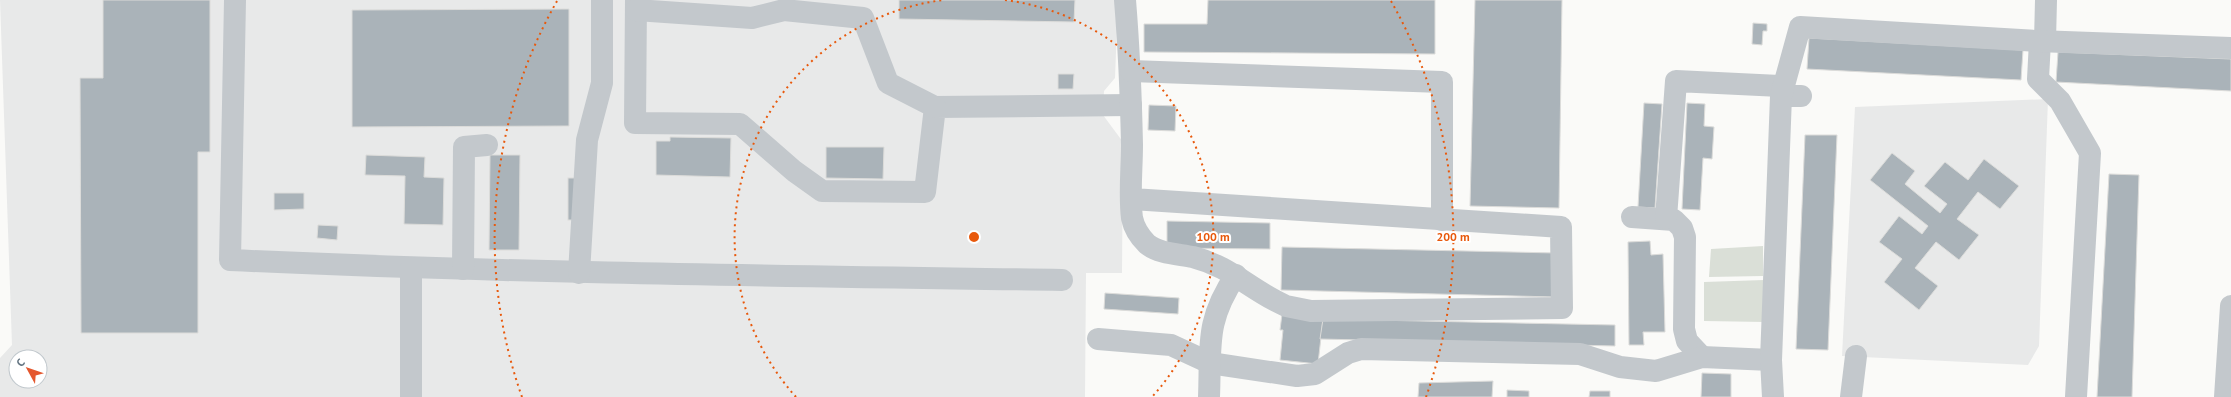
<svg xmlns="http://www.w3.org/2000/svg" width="2231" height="397" font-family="'PT Sans',sans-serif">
<rect width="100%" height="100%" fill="#fafaf8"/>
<g fill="#e8e9e9" fill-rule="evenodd">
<path d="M0,0h1118l-3,78 -11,13 -1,24 20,27 -1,131h-36l-1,124h-1085v-39l12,-13zM16,357h24v24h-24z"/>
<polygon points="2048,99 2039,346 2028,365 1842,356 1855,107"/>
</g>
<g fill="#dadfd7">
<polygon points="1763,246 1763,276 1709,277 1711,249"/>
<polygon points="1764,280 1765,322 1704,321 1704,282"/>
</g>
<g fill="#aab3b9" stroke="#dcdcda">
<polygon points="103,0 210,0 210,152 198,152 198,333 81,333 80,78 103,78"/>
<polygon points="899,0 1075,0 1074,22 899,19"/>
<polygon points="1208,0 1435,0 1435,54 1144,52 1144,24 1207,24"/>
<polygon points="1475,0 1562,0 1559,208 1470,206"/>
<polygon points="569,9 569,126 352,127 352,10"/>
<polygon points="1753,23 1767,24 1767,31 1763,31 1762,45 1752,44"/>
<polygon points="1809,38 2023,50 2021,80 1807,69"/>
<polygon points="2058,52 2231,59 2231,91 2056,82"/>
<polygon points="1058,74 1074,74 1073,89 1058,89"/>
<polygon points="1644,103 1662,104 1655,208 1638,207"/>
<polygon points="1687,103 1705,104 1704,126 1714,127 1712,159 1703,158 1700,210 1682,209"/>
<polygon points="1149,105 1176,106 1175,131 1148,130"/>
<polygon points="1805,135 1837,135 1828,350 1796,349"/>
<polygon points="670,137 731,138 730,177 656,175 656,141 670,141"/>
<polygon points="826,147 884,147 883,179 826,178"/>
<polygon points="1892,153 1915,171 1905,184 1940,213 1947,204 1924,186 1945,162 1968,180 1984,159 2019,186 2000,209 1978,192 1957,219 1979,235 1959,260 1936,242 1915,268 1938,286 1919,310 1884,282 1902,259 1879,242 1899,216 1922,234 1928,226 1870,180"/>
<polygon points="366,155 425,157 424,177 444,178 443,225 404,224 405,176 365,175"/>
<polygon points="490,155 520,155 519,250 489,250"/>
<polygon points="2109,174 2139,175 2132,397 2097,397"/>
<rect x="568" y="178" width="20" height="42"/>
<polygon points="274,193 304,193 304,209 274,210"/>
<polygon points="1167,221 1270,223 1270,249 1167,248"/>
<polygon points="318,225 338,226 337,240 317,238"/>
<polygon points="1650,241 1651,255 1663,254 1665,332 1643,332 1644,345 1629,345 1628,242"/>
<polygon points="1282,247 1556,253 1555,297 1281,290"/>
<polygon points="1105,293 1179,298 1178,314 1104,309"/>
<polygon points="1282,314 1323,319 1318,364 1280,360 1283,330 1280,330"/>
<polygon points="1323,319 1615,325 1615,346 1320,339"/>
<polygon points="1702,373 1731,374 1731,397 1701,397"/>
<polygon points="1493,381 1492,397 1418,397 1419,383"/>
<polygon points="1507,390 1529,391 1529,397 1507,397"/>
<polygon points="1590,391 1610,391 1610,397 1589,397"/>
</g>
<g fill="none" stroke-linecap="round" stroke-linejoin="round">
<g stroke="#c3c8cc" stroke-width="22">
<path d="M235,0l-5,260c277,13 555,16 832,20"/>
<polyline points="636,0 635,123 740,124 794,171 822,191 925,192 935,107 1131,105"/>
<path d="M1125,0c4,49 6,97 7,145 0,24 -3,50 0,73 2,10 8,19 15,26 12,10 32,10 46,13 35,9 52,28 83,44l10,5 25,5 251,-3 -1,-81 -429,-28"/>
<polyline points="636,10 752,18 784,10 863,18 888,83 935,107"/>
<polyline points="2040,41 2038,79 2060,101 2090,153 2076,397"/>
<polyline points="2045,41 2046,0"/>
<polyline points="1131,71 1442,82 1442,220"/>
<polyline points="1781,96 1801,96"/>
<polyline points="1632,217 1674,220 1682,228 1685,237 1684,329 1687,341 1702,357"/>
<polyline points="1666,218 1676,81 1782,86"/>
<polyline points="411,268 411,397"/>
<polyline points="463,269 464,147 487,145"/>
<polyline points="579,273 587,140 602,83 602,0"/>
<polyline points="1098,339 1171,345 1210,363 1297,376 1315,374 1348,353 1361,349 1580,354 1620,367 1656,371 1702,357 1771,360"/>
<path d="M1209,397c2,-52 -4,-76 27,-122"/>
<polyline points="1773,397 1771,360 1781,96 1800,27 2037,41 2231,48"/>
<polyline points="1851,397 1856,356"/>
<polyline points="2225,397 2231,306"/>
</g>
</g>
<g fill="none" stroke="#e8590c" stroke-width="2" stroke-dasharray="2 4">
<path d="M796 397A239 239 0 0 1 943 0M1005 0A239 239 0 0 1 1152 397"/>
<path d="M522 397A479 479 0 0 1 557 1M1391 1A479 479 0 0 1 1426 397"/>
</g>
<circle cx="974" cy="237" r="6" fill="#e8590c" stroke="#fff" stroke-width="2"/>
<g font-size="12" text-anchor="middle" font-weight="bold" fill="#e8590c" stroke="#fff" stroke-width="4" stroke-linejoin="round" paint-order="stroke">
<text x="1213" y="241">100 m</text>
<text x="1453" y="241">200 m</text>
</g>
<g transform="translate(28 369) rotate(310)"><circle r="19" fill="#ffffff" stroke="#c1c8cd"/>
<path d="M0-3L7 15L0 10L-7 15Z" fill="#e4572e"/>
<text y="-6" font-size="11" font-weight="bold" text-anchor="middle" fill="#657683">С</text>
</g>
</svg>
